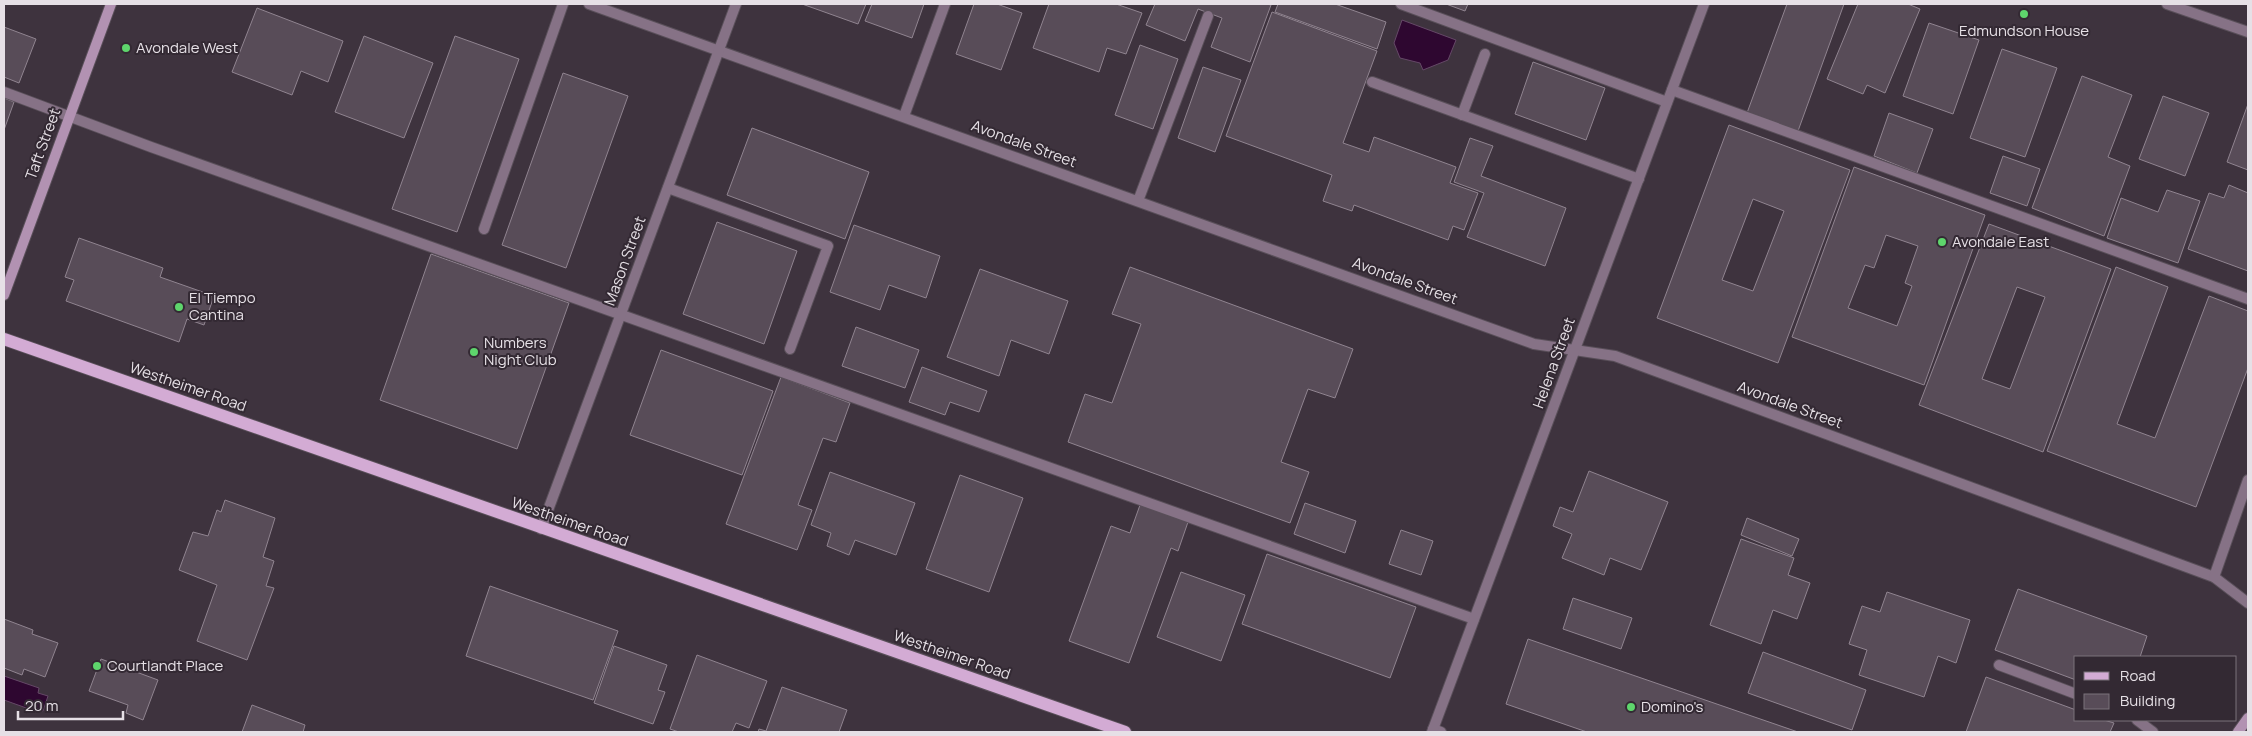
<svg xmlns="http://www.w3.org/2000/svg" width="2252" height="736" font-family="Manrope,sans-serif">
<rect width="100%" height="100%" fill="#3e333e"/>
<g fill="#2e0730" stroke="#654867">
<polygon points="1402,20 1456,40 1448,60 1423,70 1420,63 1400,58 1394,43"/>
<polygon points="4,676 39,688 38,693 48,696 43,711 33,707 32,710 4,700"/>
</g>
<g fill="#584c58" stroke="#908490" fill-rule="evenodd">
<polygon points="802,4 866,4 858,24"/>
<polygon points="872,4 924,4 912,38 865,21"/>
<polygon points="974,4 997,4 1022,13 1001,70 956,54"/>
<polygon points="1049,4 1116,4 1142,13 1126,54 1107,48 1099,72 1033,48"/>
<polygon points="1155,4 1267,4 1271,5 1250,62 1211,47 1222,18 1198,9 1185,41 1146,25"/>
<polygon points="1278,4 1335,4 1386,22 1377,49 1275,12"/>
<polygon points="1446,4 1468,4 1465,11"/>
<polygon points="1787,4 1844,4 1798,131 1747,113"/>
<polygon points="1858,4 1908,4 1920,9 1885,93 1867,85 1863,94 1827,79"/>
<polygon points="257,8 343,41 328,82 301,71 292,95 232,72"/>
<polygon points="1272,12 1377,51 1343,143 1369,152 1374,137 1456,167 1450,183 1478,193 1464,230 1453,226 1448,240 1354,205 1352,211 1323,201 1332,175 1226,136"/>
<polygon points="1929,23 1979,40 1953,114 1903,96"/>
<polygon points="4,27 36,39 19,83 4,77"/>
<polygon points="364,36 433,63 404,138 335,112"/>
<polygon points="455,36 519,59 457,232 392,209"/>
<polygon points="1140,45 1178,59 1153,129 1115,115"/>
<polygon points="2002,49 2057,68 2025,157 1970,138"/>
<polygon points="1533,62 1605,88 1586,140 1515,114"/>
<polygon points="1203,67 1241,80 1215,152 1178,138"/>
<polygon points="563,73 628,96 566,268 502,245"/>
<polygon points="2082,76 2132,95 2108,157 2130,166 2104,236 2032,208"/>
<polygon points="2163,96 2209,113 2185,176 2139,159"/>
<polygon points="4,98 14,102 4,130"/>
<polygon points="2248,104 2248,170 2227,162"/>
<polygon points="1889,113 1933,129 1917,173 1874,156"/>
<path d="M1729,125l121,45 -72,193 -121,-45zM1753,199l31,12 -31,80 -31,-11z"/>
<polygon points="752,128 869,172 845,239 727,195"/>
<polygon points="1470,138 1493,146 1481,176 1566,208 1545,266 1467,237 1484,193 1454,182"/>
<polygon points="2003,156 2040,169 2027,206 1990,193"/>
<path d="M1854,167l131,48 -61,170 -132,-48zM1886,235l32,11 -13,37 7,3 -15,40 -49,-18 17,-43 9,3z"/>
<polygon points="2229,185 2248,193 2248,271 2188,249 2209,193 2224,198"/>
<polygon points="2167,190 2200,201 2178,263 2107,238 2121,198 2158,212"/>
<polygon points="717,222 797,251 764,344 683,314"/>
<path d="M1989,224l122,45 -68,183 -124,-47zM2017,287l28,10 -35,92 -28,-10z"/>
<polygon points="854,225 940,256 926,298 889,285 880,310 830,292"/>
<polygon points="79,238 163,268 160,277 214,296 204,325 187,319 179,342 66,301 74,280 65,277"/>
<polygon points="431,254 569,303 517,449 380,400"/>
<polygon points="1130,267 1353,349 1335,398 1308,389 1281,462 1309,472 1290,523 1068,442 1085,394 1112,403 1141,324 1112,314"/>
<polygon points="2116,267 2168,287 2117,424 2155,438 2209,296 2248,311 2248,368 2196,507 2047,451"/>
<polygon points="980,269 1068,301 1049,354 1011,340 999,376 947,357"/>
<polygon points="856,327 919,350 905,388 842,366"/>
<polygon points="661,350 773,391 742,475 630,435"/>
<polygon points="922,367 987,391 979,412 950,402 945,415 909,402"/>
<polygon points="781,377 850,403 836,442 823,438 798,505 812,510 797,550 726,524"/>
<polygon points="1589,471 1668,502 1641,570 1610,558 1604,575 1562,558 1572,534 1553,526 1560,507 1573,512"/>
<polygon points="830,472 915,503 896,555 855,540 849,555 827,546 831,533 811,525"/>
<polygon points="960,475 1023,498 989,592 926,569"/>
<polygon points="225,500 275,518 263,557 274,561 266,586 274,588 247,660 197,641 217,585 179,570 193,532 208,536 217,510 221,512"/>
<polygon points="1305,503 1356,521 1345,553 1294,534"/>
<polygon points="1140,505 1188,522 1178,551 1171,548 1129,663 1069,641 1111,526 1130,533"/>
<polygon points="1747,518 1799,539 1792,556 1741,535"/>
<polygon points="1401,530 1433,541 1421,575 1389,564"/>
<polygon points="1741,539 1794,558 1788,575 1810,583 1797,619 1773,610 1761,644 1710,625"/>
<polygon points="1267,554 1416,607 1390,678 1242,624"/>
<polygon points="1181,572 1245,595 1221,661 1157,637"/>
<polygon points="490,586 618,631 593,700 466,656"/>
<polygon points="2018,589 2147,636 2140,657 2076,657 2076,680 1995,650"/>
<polygon points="1887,592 1970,620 1956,663 1938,656 1924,697 1859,675 1867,650 1849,644 1862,606 1880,612"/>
<polygon points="1573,598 1632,618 1621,649 1563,629"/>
<polygon points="4,619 33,630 32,634 58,643 45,677 24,669 22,675 4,668"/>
<polygon points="1528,639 1798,732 1587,732 1506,704"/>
<polygon points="614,646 667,665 658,690 665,692 653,724 594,703"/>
<polygon points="1763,652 1866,690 1852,730 1748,693"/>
<polygon points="697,655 767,681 749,728 736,723 732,732 679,732 670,729"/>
<polygon points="101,659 158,680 143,720 126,713 128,705 89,691"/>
<polygon points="1986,677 2076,710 2076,720 2104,720 2114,723 2110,732 1966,732"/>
<polygon points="782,687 847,710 839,732 758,732 759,729 766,731"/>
<polygon points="252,705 305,725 303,732 242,732"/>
</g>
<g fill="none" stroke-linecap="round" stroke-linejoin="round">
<defs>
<g id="lane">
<polyline points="1401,4 1667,102"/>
<polyline points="1372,82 1639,179"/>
<polyline points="1672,90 2248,299"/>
<polyline points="4,92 151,147 1474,619"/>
<polyline points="1462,115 1485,54"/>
<polyline points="904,116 945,4"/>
<polyline points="668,188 828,246 790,349"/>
<polyline points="1138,201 1208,16"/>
<polyline points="484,229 563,4"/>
<polyline points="1999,665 2076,694"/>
<polyline points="2137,720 2153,732"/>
<polyline points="1433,729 1441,732"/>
</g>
<g id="street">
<polyline points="589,4 1534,344 1615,356 2214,577 2248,603"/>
<polyline points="2167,4 2248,32"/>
<polyline points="541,529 736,4"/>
<polyline points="2214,577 2248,480"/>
<polyline points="1432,732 1704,4"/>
</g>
<g id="secondary">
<polyline points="4,295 111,4"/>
<polyline points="2238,732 2248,718"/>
</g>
<polyline id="primary" points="4,339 1125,732"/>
</defs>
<use href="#lane" stroke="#594f59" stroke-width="12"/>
<use href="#street" stroke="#594f59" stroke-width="12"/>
<use href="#secondary" stroke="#594f59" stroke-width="12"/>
<use href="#primary" stroke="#594f59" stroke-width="14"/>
<use href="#lane" stroke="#867286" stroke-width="10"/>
<use href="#street" stroke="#867286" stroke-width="10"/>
<use href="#secondary" stroke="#b292b2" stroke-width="10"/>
<use href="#primary" stroke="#d3abd4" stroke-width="12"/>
</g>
<g fill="#5ed56c" stroke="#332933" stroke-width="2">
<circle cx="2024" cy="14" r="5"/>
<circle cx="126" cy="48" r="5"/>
<circle cx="1942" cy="242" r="5"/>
<circle cx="179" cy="307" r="5"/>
<circle cx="474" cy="352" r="5"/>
<circle cx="97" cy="666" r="5"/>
<circle cx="1631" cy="707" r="5"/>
</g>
<g text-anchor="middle" stroke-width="4" stroke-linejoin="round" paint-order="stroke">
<g font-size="15" fill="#e6e0e6" stroke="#332933" text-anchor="start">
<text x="2024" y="36" text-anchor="middle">Edmundson House</text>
<text x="136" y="53">Avondale West</text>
<text x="1952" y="247">Avondale East</text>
<text x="189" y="303">El Tiempo<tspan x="189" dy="17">Cantina</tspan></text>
<text x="484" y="348">Numbers<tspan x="484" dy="17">Night Club</tspan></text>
<text x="107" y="671">Courtlandt Place</text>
<text x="1641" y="712">Domino's</text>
</g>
<g font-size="15" fill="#e6e0e6" stroke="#332933">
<text transform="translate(43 144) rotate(-70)" y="5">Taft Street</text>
<text transform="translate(1024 144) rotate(20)" y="5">Avondale Street</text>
<text transform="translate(625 261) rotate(-70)" y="5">Mason Street</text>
<text transform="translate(1405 281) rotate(20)" y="5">Avondale Street</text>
<text transform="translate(1554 363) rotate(-70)" y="5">Helena Street</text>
<text transform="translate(188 387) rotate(19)" y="5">Westheimer Road</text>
<text transform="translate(1790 405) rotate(20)" y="5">Avondale Street</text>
<text transform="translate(570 522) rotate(19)" y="5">Westheimer Road</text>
<text transform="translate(952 655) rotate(19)" y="5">Westheimer Road</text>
</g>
</g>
<rect width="2252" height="736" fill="none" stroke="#e6e0e6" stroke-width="10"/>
<rect x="2074" y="656" width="162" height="65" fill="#332933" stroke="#7b727b"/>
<rect x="2084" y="672" width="25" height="8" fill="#d3abd4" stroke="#7b727b"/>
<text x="2120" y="681" font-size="15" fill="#e6e0e6">Road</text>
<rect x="2084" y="694" width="25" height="15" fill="#584c58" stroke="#7b727b"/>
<text x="2120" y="706" font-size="15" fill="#e6e0e6">Building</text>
<path d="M18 711v8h105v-8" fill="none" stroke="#e6e0e6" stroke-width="2.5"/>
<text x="25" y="711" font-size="15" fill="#e6e0e6" stroke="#332933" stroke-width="4" paint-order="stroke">20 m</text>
</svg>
